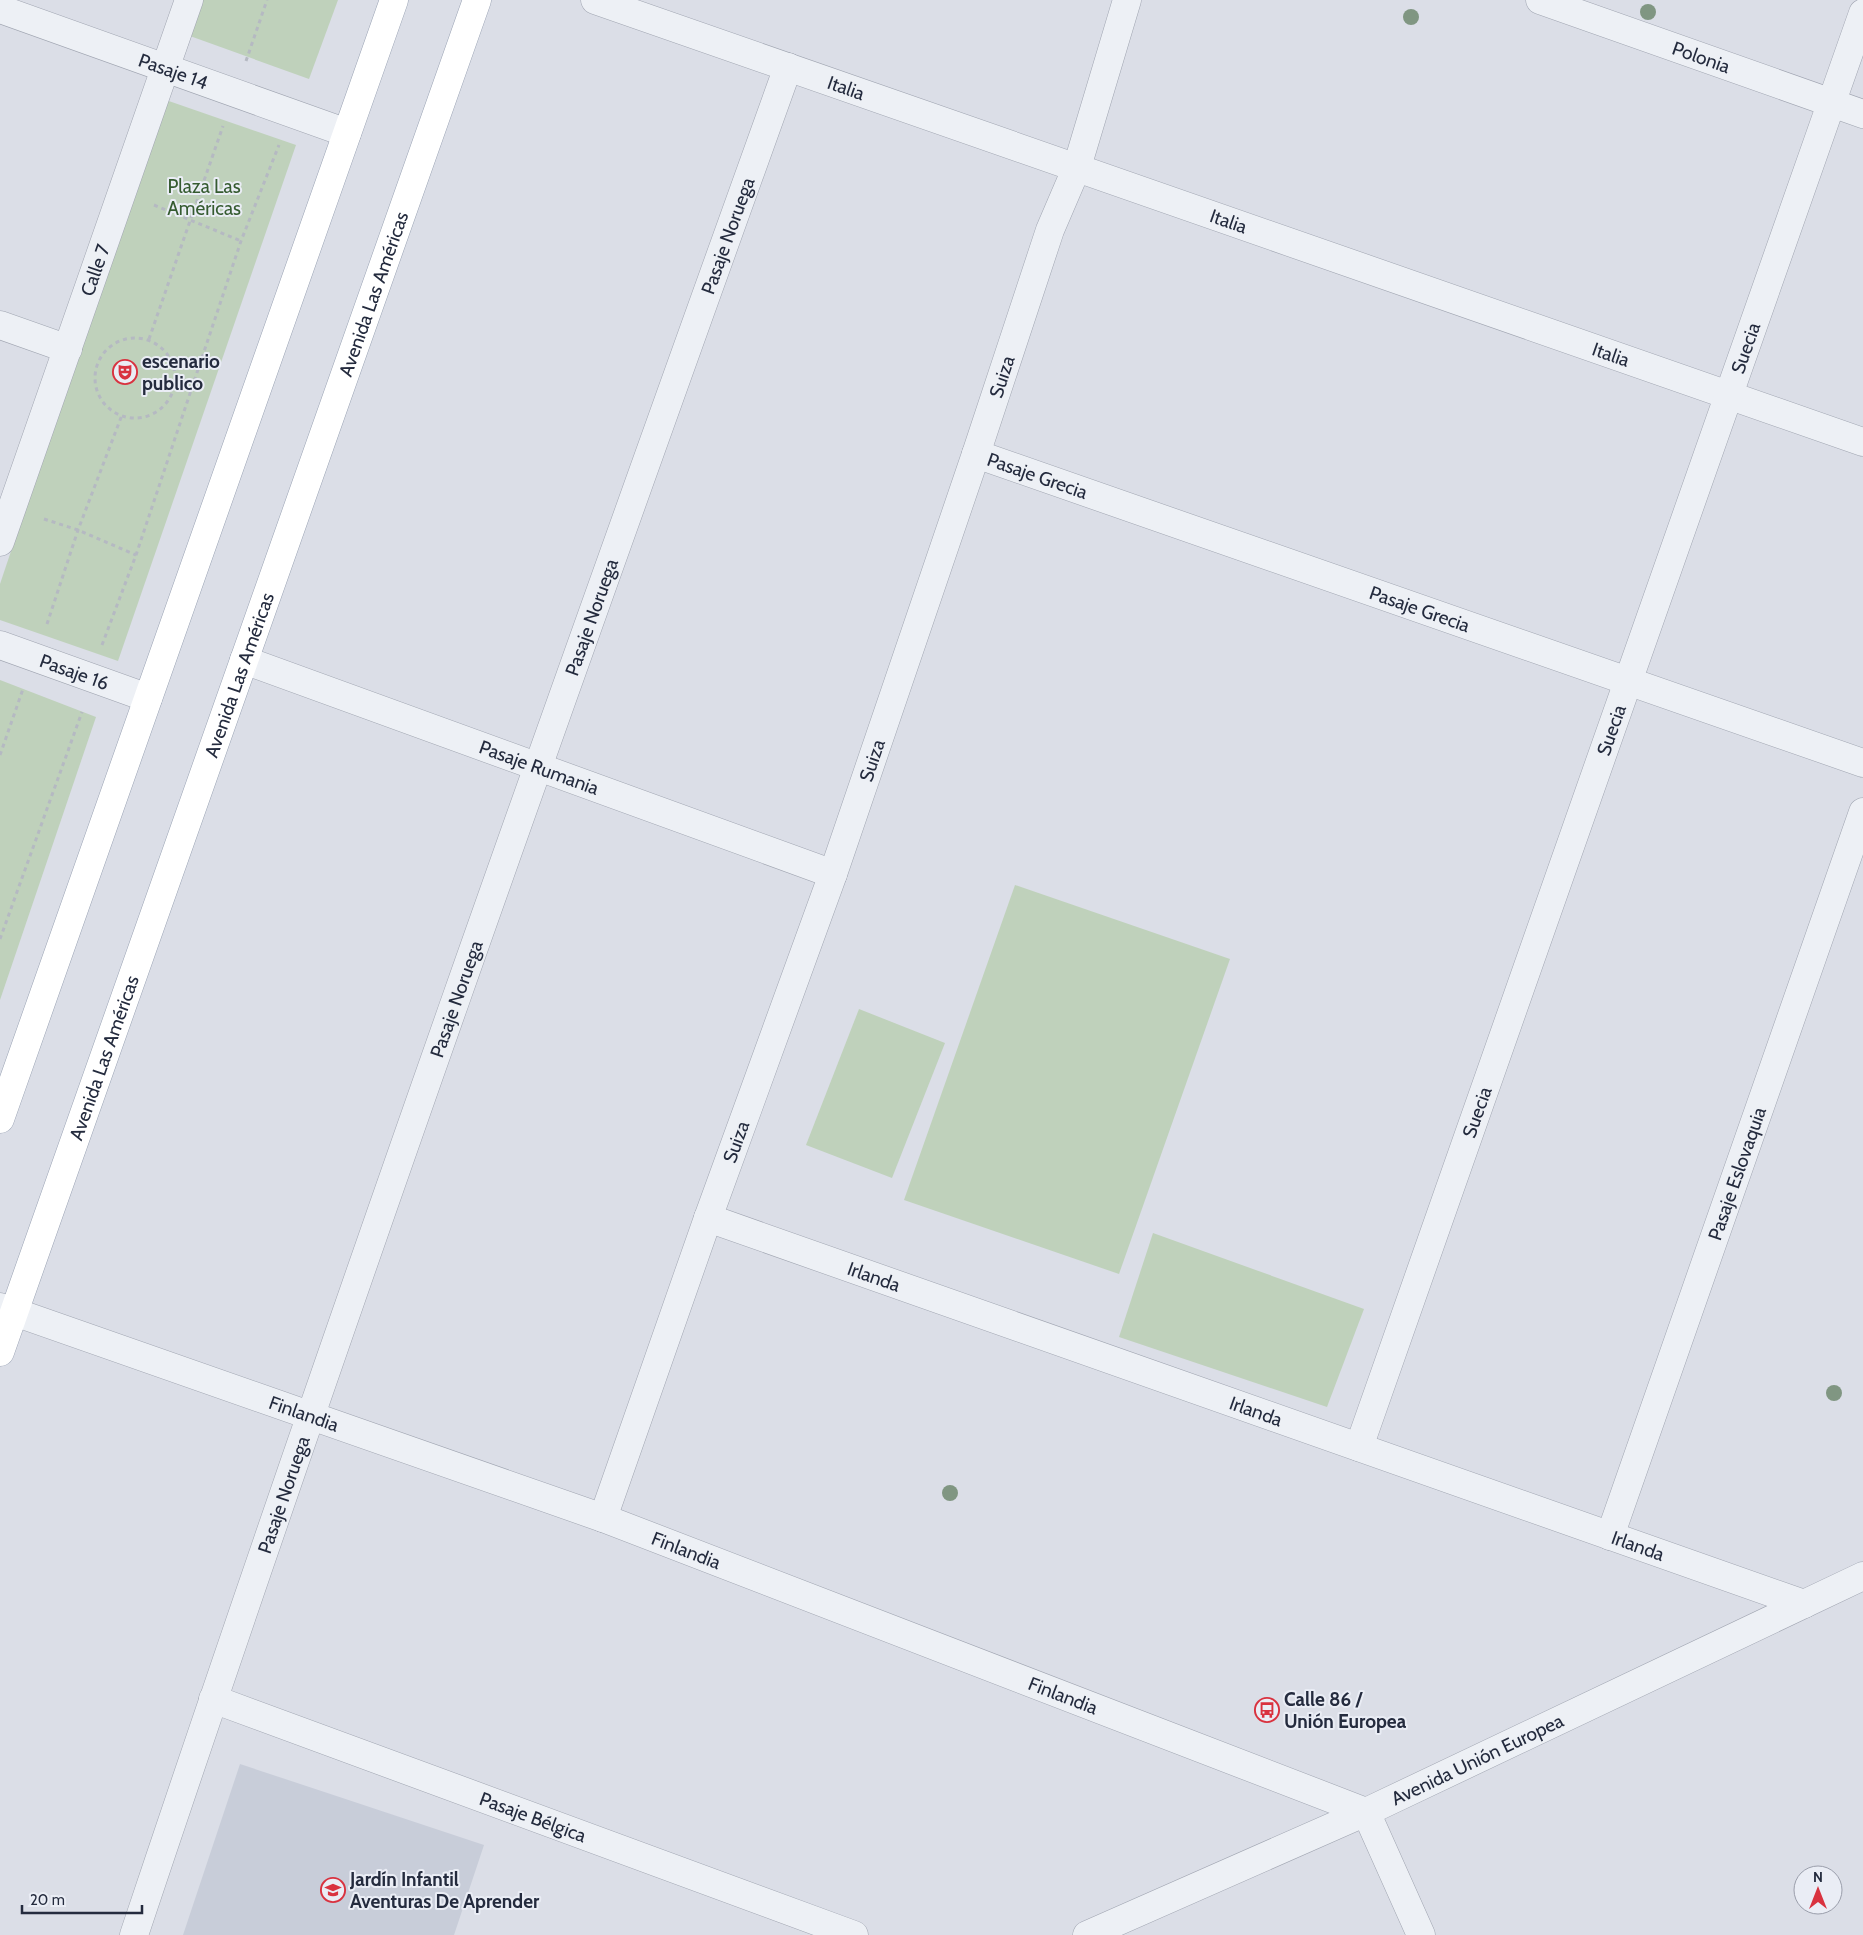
<svg xmlns="http://www.w3.org/2000/svg" width="1863" height="1935" font-family="Cabin,sans-serif">
<rect width="100%" height="100%" fill="#dbdee7"/>
<polygon fill="#c8cdd9" points="240,1764 484,1845 454,1935 183,1935"/>
<g fill="#bfd1bb">
<polygon points="203,0 338,0 309,79 190,36"/>
<polygon points="163,99 296,145 118,661 0,620 0,584"/>
<polygon points="0,680 96,717 0,1000"/>
<polygon points="1015,885 1230,959 1119,1274 904,1200"/>
<polygon points="859,1009 945,1043 892,1178 806,1145"/>
<polygon points="1153,1233 1364,1309 1327,1407 1119,1337"/>
</g>
<g fill="none" stroke-linecap="round" stroke-linejoin="round">
<defs>
<g id="minor">
<path id="s1" d="M595,0l1268,442"/>
<path id="s2" d="M1540,0l323,114"/>
<path id="s3" d="M0,9l347,124"/>
<polyline points="0,325 68,349"/>
<path id="s4" d="M976,454l887,309"/>
<path id="s5" d="M0,542l189,-542"/>
<path id="s6" d="M0,645l148,53"/>
<path id="s7" d="M244,660l589,214"/>
<path id="s8" d="M708,1218l1096,386"/>
<path id="s9" d="M0,1307l603,211 763,294"/>
<path id="s10" d="M1359,1447l504,-1434"/>
<path id="s11" d="M603,1518l105,-300 125,-344 143,-420 74,-224 27,-63 50,-167"/>
<path id="s12" d="M1610,1536l253,-724"/>
<path id="s13" d="M213,1699l641,236"/>
<polyline points="1366,1812 1421,1935"/>
<path id="s14" d="M134,1935c209,-625 431,-1247 654,-1868"/>
<path id="s15" d="M1087,1935l279,-123 497,-236"/>
</g>
<g id="major">
<polyline points="0,1119 394,0"/>
<path id="s16" d="M0,1352l477,-1352"/>
</g>
</defs>
<use href="#minor" stroke="#a0a5b1" stroke-width="29"/>
<use href="#major" stroke="#99a2b3" stroke-width="29"/>
<g stroke="#b5b9c2" stroke-width="3" stroke-dasharray="4 4" stroke-linecap="butt">
<polyline points="246,61 267,0"/>
<polyline points="154,205 241,241"/>
<circle cx="135" cy="378" r="40"/>
<polyline points="149,339 223,126"/>
<polyline points="44,519 78,530 136,555"/>
<polyline points="47,624 78,530 122,415"/>
<polyline points="102,645 136,555 241,241 279,145"/>
<polyline points="0,755 23,689"/>
<polyline points="0,939 82,712"/>
</g>
<use href="#minor" stroke="#edf0f5" stroke-width="28"/>
<use href="#major" stroke="#fff" stroke-width="28"/>
</g>
<g fill="#809682">
<circle cx="1648" cy="12" r="8"/>
<circle cx="1411" cy="17" r="8"/>
<circle cx="1834" cy="1393" r="8"/>
<circle cx="950" cy="1493" r="8"/>
</g>
<defs>
<symbol id="theatre-ring" viewBox="-11 -11 22 22"><circle r="9.5" fill="#eaedf5" stroke="#d9323f" stroke-width="1.5"/><path d="M-5-5.5Q0-4 5-5.5V0Q5 5 0 6Q-5 5-5 0ZM-3.3-2.5H-1v1.5H-3.3ZM1-2.5H3.3v1.5H1ZM-2.8 1Q0 5.5 2.8 1Z" fill="#d9323f"/></symbol>
<symbol id="bus-ring" viewBox="-11 -11 22 22"><circle r="9.5" fill="#eaedf5" stroke="#d9323f" stroke-width="1.5"/><path d="M-5-6H5V4H4V6H2V4H-2V6H-4V4H-5ZM-3.5-4V0h7V-4ZM-3.5 1.2v1.5H-2V1.2ZM2 1.2v1.5H3.5V1.2Z" fill="#d9323f"/></symbol>
<symbol id="school-ring" viewBox="-11 -11 22 22"><circle r="9.5" fill="#eaedf5" stroke="#d9323f" stroke-width="1.5"/><path d="M0-5L7-2L0 1L-7-2ZM-4 1L0 2.5L4 1V4Q0 6-4 4Z" fill="#d9323f"/></symbol>
</defs>
<g fill-rule="evenodd">
<use href="#theatre-ring" x="111" y="358" width="28" height="28"/>
<use href="#bus-ring" x="1253" y="1696" width="28" height="28"/>
<use href="#school-ring" x="319" y="1876" width="28" height="28"/>
</g>
<g text-anchor="middle" stroke-width="4" stroke-linejoin="round" paint-order="stroke">
<g font-size="19" fill="#242b3e" stroke="#eaedf5">
<text dy="7" stroke="none"><textPath href="#s2" startOffset="171">Polonia</textPath></text>
<text dy="7" stroke="none"><textPath href="#s3" startOffset="184">Pasaje 14</textPath></text>
<text dy="7" stroke="none"><textPath href="#s1" startOffset="266">Italia</textPath></text>
<text dy="7" stroke="none"><textPath href="#s1" startOffset="671">Italia</textPath></text>
<text dy="7" stroke="none"><textPath href="#s14" startOffset="1800">Pasaje Noruega</textPath></text>
<text dy="7" stroke="none"><textPath href="#s5" startOffset="288">Calle 7</textPath></text>
<text dy="7" stroke="none"><textPath href="#s16" startOffset="1122">Avenida Las Américas</textPath></text>
<text dy="7" stroke="none"><textPath href="#s10" startOffset="1165">Suecia</textPath></text>
<text dy="7" stroke="none"><textPath href="#s1" startOffset="1076">Italia</textPath></text>
<text dy="7" stroke="none"><textPath href="#s11" startOffset="1209">Suiza</textPath></text>
<text dy="7" stroke="none"><textPath href="#s4" startOffset="65">Pasaje Grecia</textPath></text>
<text dy="7" stroke="none"><textPath href="#s4" startOffset="470">Pasaje Grecia</textPath></text>
<text dy="7" stroke="none"><textPath href="#s14" startOffset="1395">Pasaje Noruega</textPath></text>
<text dy="7" stroke="none"><textPath href="#s6" startOffset="79">Pasaje 16</textPath></text>
<text dy="7" stroke="none"><textPath href="#s16" startOffset="718">Avenida Las Américas</textPath></text>
<text dy="7" stroke="none"><textPath href="#s10" startOffset="760">Suecia</textPath></text>
<text dy="7" stroke="none"><textPath href="#s11" startOffset="804">Suiza</textPath></text>
<text dy="7" stroke="none"><textPath href="#s7" startOffset="314">Pasaje Rumania</textPath></text>
<text dy="7" stroke="none"><textPath href="#s14" startOffset="990">Pasaje Noruega</textPath></text>
<text dy="7" stroke="none"><textPath href="#s16" startOffset="312">Avenida Las Américas</textPath></text>
<text dy="7" stroke="none"><textPath href="#s10" startOffset="355">Suecia</textPath></text>
<text dy="7" stroke="none"><textPath href="#s11" startOffset="399">Suiza</textPath></text>
<text dy="7" stroke="none"><textPath href="#s12" startOffset="384">Pasaje Eslovaquia</textPath></text>
<text dy="7" stroke="none"><textPath href="#s8" startOffset="176">Irlanda</textPath></text>
<text dy="7" stroke="none"><textPath href="#s8" startOffset="581">Irlanda</textPath></text>
<text dy="7" stroke="none"><textPath href="#s9" startOffset="322">Finlandia</textPath></text>
<text dy="7" stroke="none"><textPath href="#s14" startOffset="465">Pasaje Noruega</textPath></text>
<text dy="7" stroke="none"><textPath href="#s8" startOffset="986">Irlanda</textPath></text>
<text dy="7" stroke="none"><textPath href="#s9" startOffset="728">Finlandia</textPath></text>
<text dy="7" stroke="none"><textPath href="#s9" startOffset="1132">Finlandia</textPath></text>
<text dy="7" stroke="none"><textPath href="#s15" startOffset="428">Avenida Unión Europea</textPath></text>
<text dy="7" stroke="none"><textPath href="#s13" startOffset="341">Pasaje Bélgica</textPath></text>
</g>
<g font-size="19" fill="#355b30" stroke="#eaedf5">
<text x="204" y="193">Plaza Las<tspan x="204" dy="22">Américas</tspan></text>
</g>
<g font-size="19" font-weight="bold" fill="#242b3e" stroke="#eaedf5" text-anchor="start">
<text x="142" y="368">escenario<tspan x="142" dy="22">publico</tspan></text>
<text x="1284" y="1706">Calle 86 /<tspan x="1284" dy="22">Unión Europea</tspan></text>
<text x="350" y="1886">Jardín Infantil<tspan x="350" dy="22">Aventuras De Aprender</tspan></text>
</g>
</g>
<g transform="translate(1818 1890)"><circle r="24" fill="#eaedf5" stroke="#9b9fac"/>
<path d="M0-4L9 19L0 12L-9 19Z" fill="#d9323f"/>
<text y="-8" font-size="14" font-weight="bold" text-anchor="middle" fill="#242b3e">N</text>
</g>
<path d="M22 1905v8h120v-8" fill="none" stroke="#242b3e" stroke-width="2.5"/>
<text x="30" y="1905" font-size="15" fill="#242b3e" stroke="#eaedf5" stroke-width="4" paint-order="stroke">20 m</text>
</svg>
